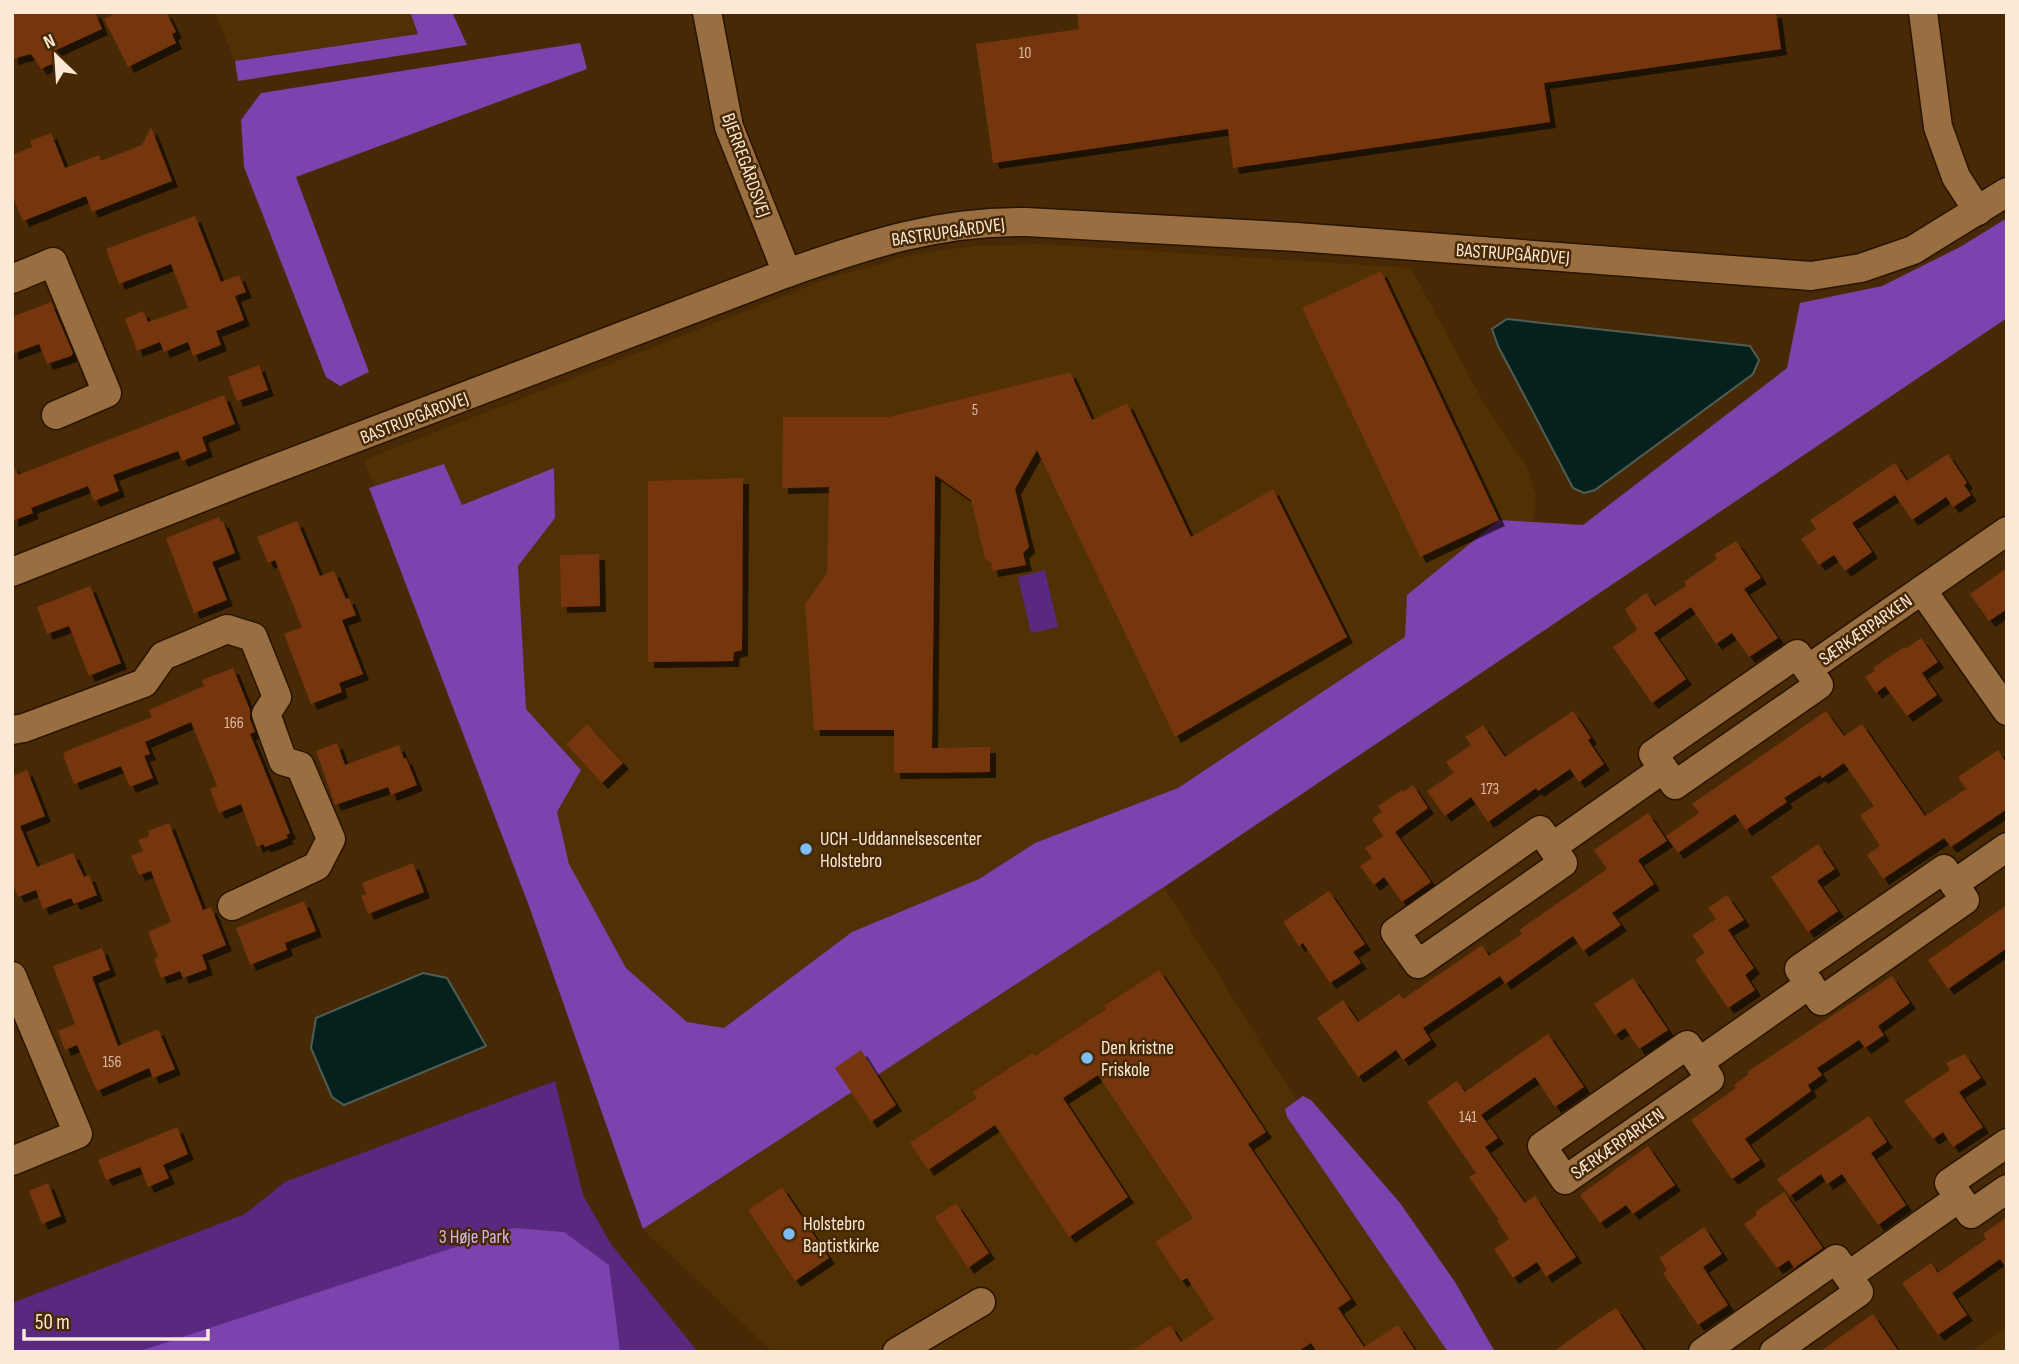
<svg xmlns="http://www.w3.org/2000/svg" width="2019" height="1364" font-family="'Sofia Sans Condensed',sans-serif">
<defs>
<filter id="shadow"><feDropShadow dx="6" dy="6" stdDeviation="0" flood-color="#0009"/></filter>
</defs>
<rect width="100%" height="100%" fill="#472a05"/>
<g fill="#513003">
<polygon points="215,12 410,12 418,34 235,61"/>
<polygon points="1041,244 1411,268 1482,400 1526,465 1536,496 1532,527 1405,637 768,1062 615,1063 364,460 835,276 917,254 973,246"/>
<polygon points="1164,887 1452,1352 773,1352 643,1229"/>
<polygon points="2007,1327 2007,1352 1971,1352"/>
</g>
<g fill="#59287f">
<polygon points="1045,570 1058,627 1031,633 1018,577"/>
<polygon points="555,1081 583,1195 611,1244 698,1352 12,1352 12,1303 245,1214 285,1182"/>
</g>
<g fill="#7d42ad">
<polygon points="410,12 452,12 467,45 238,81 235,61 418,34"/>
<polygon points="580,43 587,69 296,177 369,372 340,386 326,377 244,167 241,120 261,93"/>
<polygon points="2007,218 2007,318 1164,887 643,1229 529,906 369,488 444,464 462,505 554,468 555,518 518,566 526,709 581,770 557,812 569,864 626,968 687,1022 724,1028 852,932 979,879 1035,843 1178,788 1405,637 1407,595 1499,520 1583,525 1787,368 1800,303 1882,286 1960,247"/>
<polygon points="1303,1096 1311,1100 1400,1203 1455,1282 1495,1352 1448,1352 1287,1117 1285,1109"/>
<polygon points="513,1228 564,1232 609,1265 620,1352 137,1352"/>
</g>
<g fill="#05211e" stroke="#4f5d55" stroke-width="2">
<polygon points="1507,319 1750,346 1759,360 1753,374 1595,490 1584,493 1573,488 1498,346 1492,329"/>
<polygon points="423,973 447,978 486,1046 344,1105 332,1097 311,1048 316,1018"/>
</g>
<g fill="#743510" filter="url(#shadow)">
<polygon points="12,12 95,12 102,29 54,51 58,61 41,69 31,54 12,59"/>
<polygon points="117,12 166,12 176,32 172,34 176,43 128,67 104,19"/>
<polygon points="1077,12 1776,12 1781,49 1544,83 1550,122 1233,168 1228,129 993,163 976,44 1079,29"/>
<polygon points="151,127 172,181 92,212 86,196 23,221 12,195 12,155 32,147 30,141 51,133 65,168 99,155 101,161 142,145"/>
<polygon points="195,216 221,282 239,275 246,292 235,296 244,320 216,331 221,345 193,356 188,342 164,352 160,342 137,351 125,319 143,311 148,322 188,308 171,264 119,284 106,249"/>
<polygon points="1381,271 1499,520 1420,557 1302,308"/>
<polygon points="51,302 73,353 71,356 47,364 39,344 12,354 12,317"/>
<polygon points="259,365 268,390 237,401 228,377"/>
<polygon points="1070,372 1092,420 1127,403 1191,537 1273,489 1347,637 1175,737 1037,450 1015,489 1029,547 1023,553 1026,565 992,571 991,563 985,558 971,500 935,475 932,748 990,747 990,772 894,773 894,730 814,730 805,604 827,573 829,487 782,488 783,417 889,417"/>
<polygon points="224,395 235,424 202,437 207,451 182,461 178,451 113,475 119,491 94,501 88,486 31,508 33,513 12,521 12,463 18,475"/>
<polygon points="1948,454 1967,483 1964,485 1971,495 1953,507 1946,497 1912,520 1895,495 1852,523 1872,552 1845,571 1834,555 1819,565 1801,539 1816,529 1810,520 1895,463 1907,481"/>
<polygon points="743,478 742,650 734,652 733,661 648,662 648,481"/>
<polygon points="219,517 221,522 223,521 235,553 212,562 227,600 194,613 166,538"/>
<polygon points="297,521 320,576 334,571 346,599 349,598 356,615 342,620 363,674 339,683 342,692 311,704 284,634 302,627 275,560 268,563 257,537"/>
<polygon points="1736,541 1761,578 1744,589 1778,638 1749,657 1732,633 1716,644 1691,607 1654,633 1686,679 1652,703 1613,647 1637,630 1625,609 1646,593 1655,606 1686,586 1684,582 1717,559 1714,555"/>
<polygon points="599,554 600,606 561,607 560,555"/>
<polygon points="2007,568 2007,609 1989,621 1970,594"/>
<polygon points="90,586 121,663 89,676 69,626 47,634 37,607"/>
<polygon points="1921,638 1938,662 1922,673 1937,695 1907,716 1885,686 1876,693 1865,677 1875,671 1873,668 1904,647 1905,649"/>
<polygon points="233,668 250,710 250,719 255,732 250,734 290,833 286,835 288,838 265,847 263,844 257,847 241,804 219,813 210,789 217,786 191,722 145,742 150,754 144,756 153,778 130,787 121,766 74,784 63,755 65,754 64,752 152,717 149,710 204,686 202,680"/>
<polygon points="1573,711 1591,738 1588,740 1604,764 1579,782 1570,769 1538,791 1536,788 1488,822 1471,797 1445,816 1427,791 1454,773 1446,762 1471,745 1465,737 1483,725 1505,757"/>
<polygon points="1826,711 1844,736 1862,724 1925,816 1966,789 1958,777 1998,750 2007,764 2007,809 1951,847 1944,838 1883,879 1867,855 1880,846 1860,815 1874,806 1844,763 1822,778 1820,775 1784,798 1787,802 1746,830 1735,814 1678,853 1666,836 1699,813 1692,804"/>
<polygon points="587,724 623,763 602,783 566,744"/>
<polygon points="337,743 345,765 399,745 404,759 406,758 417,785 391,795 388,787 335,805 316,751"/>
<polygon points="27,770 45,816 20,826 37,867 73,853 84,877 89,875 97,895 74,904 71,898 43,909 36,890 18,897 12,882 12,776"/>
<polygon points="1413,785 1428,808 1395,832 1431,882 1402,902 1384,877 1374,885 1360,866 1372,858 1365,848 1383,836 1372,819 1382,812 1378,806 1402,790 1403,792"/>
<polygon points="1648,813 1667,841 1638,860 1654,884 1612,913 1621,925 1583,951 1573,936 1505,984 1500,976 1423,1028 1431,1040 1403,1060 1396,1050 1358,1077 1317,1018 1343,1000 1358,1022 1399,994 1403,999 1482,945 1489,956 1522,934 1519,930 1607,869 1594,850"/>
<polygon points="169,823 203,910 211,907 226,945 202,955 207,969 183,978 180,971 161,978 154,959 158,957 148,932 171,922 151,871 139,875 131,856 143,851 138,840 149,836 148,831"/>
<polygon points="1818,844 1835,869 1817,881 1838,911 1808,932 1771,877"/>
<polygon points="413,863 424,892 368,914 361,896 366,894 362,883"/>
<polygon points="1329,891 1365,944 1353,952 1361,963 1330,983 1303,943 1299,946 1283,922"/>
<polygon points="1727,895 1744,920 1728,930 1754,968 1745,975 1755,990 1728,1008 1695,960 1705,953 1692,935 1716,919 1708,908"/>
<polygon points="304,901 316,931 285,943 287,950 250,965 236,928"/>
<polygon points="2007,905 2007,948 1948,989 1928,960"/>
<polygon points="102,948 110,970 92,977 118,1046 158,1029 175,1069 153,1078 149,1068 97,1091 77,1045 65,1050 58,1031 75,1024 53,966"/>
<polygon points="1159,970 1266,1132 1248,1144 1351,1299 1338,1308 1364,1347 1398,1325 1416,1352 1317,1352 1311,1343 1297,1352 1130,1352 1170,1325 1181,1342 1214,1319 1187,1278 1181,1281 1155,1242 1193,1218 1098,1075 1063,1098 1128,1197 1069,1237 995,1125 928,1170 910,1143 977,1098 973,1092 1032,1053 1035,1056 1106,1009 1104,1006"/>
<polygon points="1892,976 1910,1003 1878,1026 1884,1035 1865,1048 1859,1040 1817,1068 1822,1075 1808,1085 1811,1091 1745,1139 1760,1160 1732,1179 1691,1120 1736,1088 1734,1085 1749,1074 1747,1072"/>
<polygon points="1633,978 1668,1030 1639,1049 1625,1028 1615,1035 1594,1004"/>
<polygon points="1548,1034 1584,1087 1555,1107 1535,1077 1481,1115 1498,1138 1485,1147 1525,1203 1535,1196 1576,1257 1546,1277 1537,1262 1513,1278 1494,1249 1509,1239 1497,1221 1499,1220 1469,1177 1476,1173 1427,1102 1457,1081 1465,1092"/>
<polygon points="861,1050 896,1105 871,1122 835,1068"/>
<polygon points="1965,1054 1981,1078 1959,1092 1983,1127 1953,1147 1943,1132 1933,1139 1904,1101 1950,1070 1946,1063"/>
<polygon points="1869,1116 1887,1142 1871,1153 1906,1205 1878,1225 1842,1174 1827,1184 1821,1174 1790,1196 1777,1179"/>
<polygon points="177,1127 188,1154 163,1165 169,1178 148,1187 140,1167 106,1180 98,1160"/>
<polygon points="1648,1146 1675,1185 1633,1214 1626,1205 1600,1223 1580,1195"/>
<polygon points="48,1183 61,1216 42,1224 29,1191"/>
<polygon points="782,1187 829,1258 795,1281 748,1210"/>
<polygon points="1784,1192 1823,1248 1794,1268 1789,1260 1777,1268 1744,1224 1757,1215 1755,1212"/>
<polygon points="956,1203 989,1253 968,1268 935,1217"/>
<polygon points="2007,1217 2007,1269 2000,1259 1952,1293 1967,1315 1938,1335 1902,1283 1931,1263 1938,1273 1986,1239 1983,1234"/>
<polygon points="1704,1227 1722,1254 1703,1267 1728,1305 1698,1325 1663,1273 1667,1270 1659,1258"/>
<polygon points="1616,1308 1645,1352 1553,1352 1599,1319"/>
<polygon points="1873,1314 1899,1352 1819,1352"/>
</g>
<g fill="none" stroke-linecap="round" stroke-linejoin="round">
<defs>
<g id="minor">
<polyline points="707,12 729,127 787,273"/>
<polyline points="1923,12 1938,127 1956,177 1978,211"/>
<polyline points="12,279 53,262 107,393 56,415"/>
<path d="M12,572l239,-94 536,-205c82,-29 151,-52 239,-51l271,15 514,39 50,-8 52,-18 94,-58"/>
<polyline points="1922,590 2007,711"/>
<polygon points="1797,654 1819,685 1675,785 1653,754"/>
<polyline points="1808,669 2007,531"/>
<polyline points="12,730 24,728 144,683 163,656 227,629 253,637 277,697 266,714 283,761 300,766 331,839 317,866 232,906"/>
<polyline points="1552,847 1563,863 1418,964 1395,932 1540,830 1552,847 1663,769"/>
<polygon points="1944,869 1965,900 1821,1001 1799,969"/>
<polyline points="1954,884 2007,847"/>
<polyline points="12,976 78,1134 12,1161"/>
<polyline points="1699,1062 1710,1079 1565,1180 1542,1146 1687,1045 1699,1062 1810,984"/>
<polyline points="2007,1143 1949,1183 1971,1214 2007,1189"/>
<polyline points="1848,1276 1959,1198"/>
<polyline points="897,1352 981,1302"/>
<polyline points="1703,1352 1836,1259 1859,1292 1774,1352"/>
</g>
</defs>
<use href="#minor" stroke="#281400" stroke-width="31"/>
<use href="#minor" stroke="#996f42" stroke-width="28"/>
</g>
<g fill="#7dbef9" stroke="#472a05" stroke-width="2.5">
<circle cx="806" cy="849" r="7"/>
<circle cx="1087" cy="1058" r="7"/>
<circle cx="789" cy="1234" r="7"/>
</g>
<g text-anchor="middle" stroke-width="5" stroke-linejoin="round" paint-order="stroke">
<g font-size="16" fill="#dabca4">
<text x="1025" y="58">10</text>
<text x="975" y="415">5</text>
<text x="234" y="728">166</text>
<text x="1490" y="794">173</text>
<text x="112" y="1067">156</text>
<text x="1468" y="1122">141</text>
</g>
<g font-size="19" fill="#fce9d6" stroke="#472a05">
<text transform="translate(747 165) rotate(70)" y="7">BJERREGÅRDSVEJ</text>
<text transform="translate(948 231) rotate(-8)" y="7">BASTRUPGÅRDVEJ</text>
<text transform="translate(1513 253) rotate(4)" y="7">BASTRUPGÅRDVEJ</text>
<text transform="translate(414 417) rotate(-21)" y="7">BASTRUPGÅRDVEJ</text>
<text transform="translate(1865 629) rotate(-35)" y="7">SÆRKÆRPARKEN</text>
<text transform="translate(1617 1143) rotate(-35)" y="7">SÆRKÆRPARKEN</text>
</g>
<g font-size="19" fill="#fce9d6" stroke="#472a05" text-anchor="start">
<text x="820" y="845">UCH -Uddannelsescenter<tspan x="820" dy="22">Holstebro</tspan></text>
<text x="1101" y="1054">Den kristne<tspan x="1101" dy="22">Friskole</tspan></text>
<text x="803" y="1230">Holstebro<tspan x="803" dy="22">Baptistkirke</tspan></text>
</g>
<g font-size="19" fill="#d0b6ec" stroke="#472a05">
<text x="474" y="1243">3 Høje Park</text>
</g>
</g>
<rect width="2019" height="1364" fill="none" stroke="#fce9d6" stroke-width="28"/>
<g transform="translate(56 56) rotate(335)" stroke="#472a05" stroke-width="5" paint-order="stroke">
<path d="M0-5L12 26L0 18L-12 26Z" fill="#fce9d6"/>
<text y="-10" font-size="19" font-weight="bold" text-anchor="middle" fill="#fce9d6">N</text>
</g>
<path d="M24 1329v10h184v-10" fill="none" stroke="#fce9d6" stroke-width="3.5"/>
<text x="35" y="1329" font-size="21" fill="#fce9d6" stroke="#472a05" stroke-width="5" paint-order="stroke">50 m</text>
</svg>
